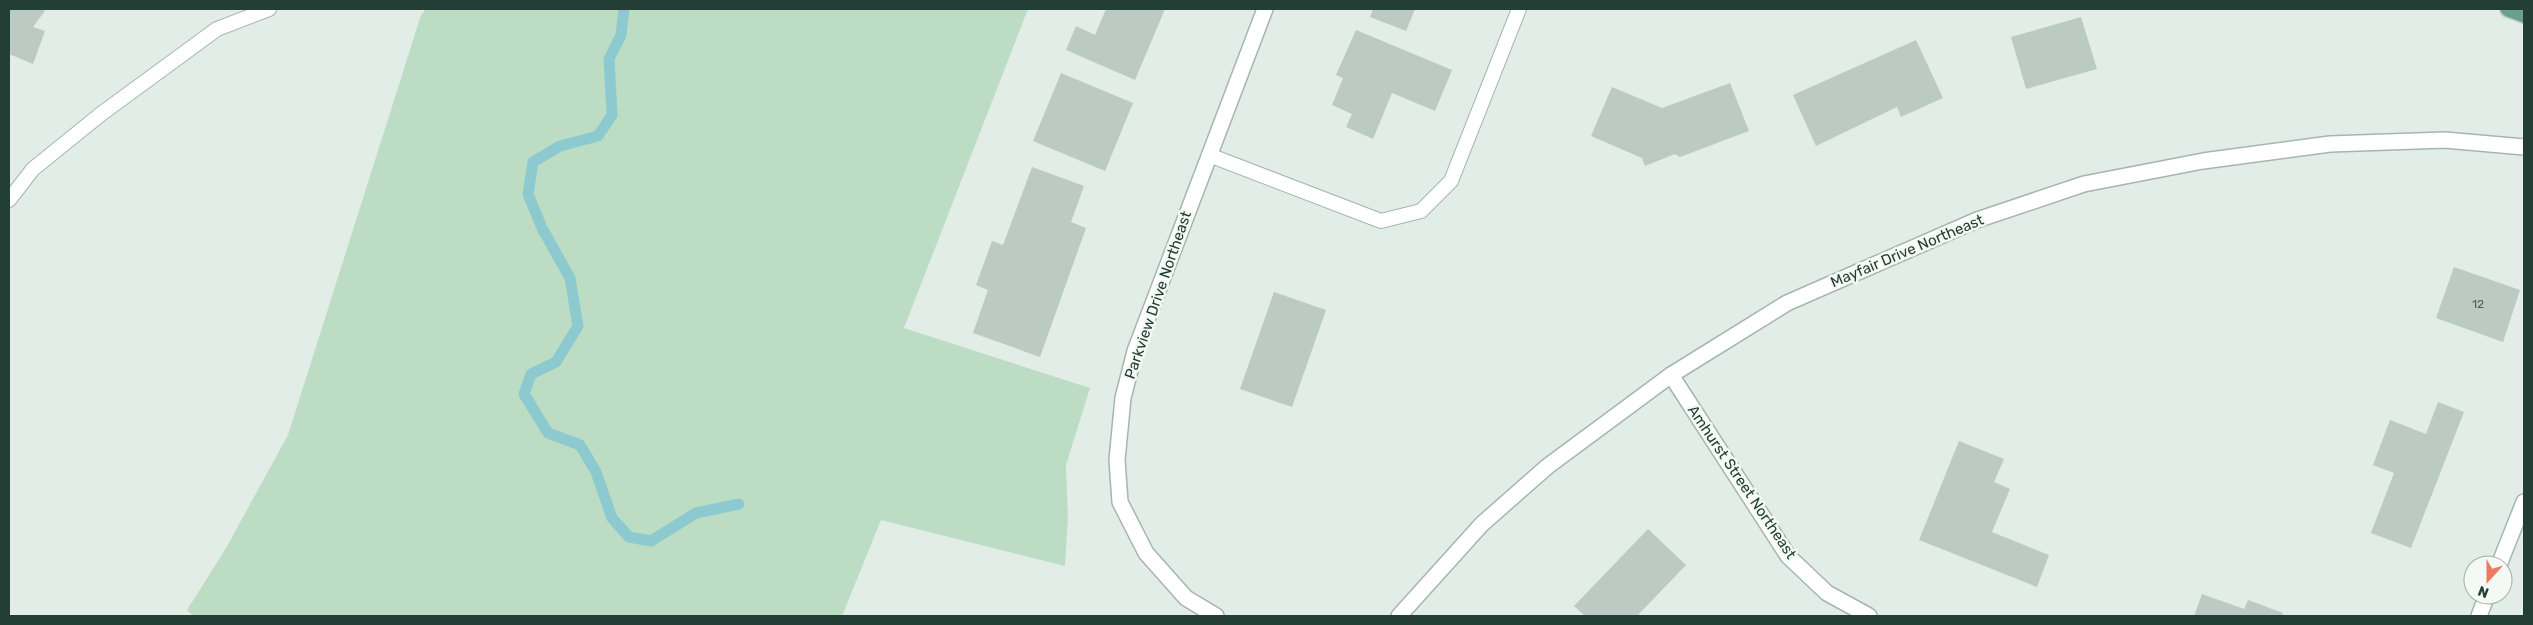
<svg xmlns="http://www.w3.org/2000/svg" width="2533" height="625" font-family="Rubik,sans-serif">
<rect width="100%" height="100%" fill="#e3ede8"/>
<polygon fill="#bcddc3" points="426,9 1028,9 904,328 1090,388 1066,465 1068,518 1065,566 881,520 842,616 193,616 187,610 226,548 288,435 421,15"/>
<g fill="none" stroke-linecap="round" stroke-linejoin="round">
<polyline stroke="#8ccad0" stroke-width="11" points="624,9 621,35 609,59 612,115 598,136 560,146 533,162 528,194 542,228 570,278 578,326 556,362 531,374 524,394 548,433 580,445 596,472 612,518 629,537 651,541 696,513 739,504"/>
</g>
<g fill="#bbcac3">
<polygon points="9,9 41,9 45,11 33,27 45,31 33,64 9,54"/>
<polygon points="1106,9 1165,9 1135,80 1066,50 1076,26 1095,35"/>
<polygon points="1373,9 1415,9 1406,31 1370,17"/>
<polygon points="2081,17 2097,69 2026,89 2011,37"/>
<polygon points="1356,30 1452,70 1435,111 1392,93 1373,139 1346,127 1352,114 1332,105 1343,78 1336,75"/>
<polygon points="1916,40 1943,98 1901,117 1897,107 1816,146 1793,95"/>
<polygon points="1061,73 1133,103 1105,171 1033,141"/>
<polygon points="1730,83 1749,131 1680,157 1675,154 1645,166 1642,158 1591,136 1612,87 1662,108"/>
<polygon points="1032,167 1084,186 1071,222 1086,228 1040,357 973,333 988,290 976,285 992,241 1003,245"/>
<polygon points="2454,267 2520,290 2503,342 2436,318"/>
<polygon points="1274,292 1326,310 1292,407 1240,389"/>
<polygon points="2438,402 2464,412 2411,548 2371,533 2394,473 2373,465 2390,420 2426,434"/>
<polygon points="1959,441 2004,459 1994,482 2010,489 1992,532 2049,555 2037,587 1919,540"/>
<polygon points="1648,529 1686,565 1637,616 1585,616 1574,606"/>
<polygon points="2202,594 2244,609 2248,600 2283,613 2282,616 2194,616"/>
</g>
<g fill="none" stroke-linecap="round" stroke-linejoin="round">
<defs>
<g id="lane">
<polyline points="1209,155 1381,221 1421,211 1451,181 1519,9"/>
<polyline points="9,200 33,169 101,114 217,29 269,9"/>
</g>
<g id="street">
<polyline points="1671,375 1788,556 1827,593 1869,616"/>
<polyline points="1216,616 1186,598 1146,553 1120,502 1117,460 1123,398 1135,351 1265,9"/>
<polyline points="1399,616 1482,524 1548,466 1671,375 1787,303 1977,220 2084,184 2203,161 2330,144 2445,140 2524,147"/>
</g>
<g id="secondary">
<polyline points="2499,565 2524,502"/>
<polyline points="2479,616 2487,595"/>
</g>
<polyline id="primary" points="2508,9 2524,15"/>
</defs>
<use href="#lane" stroke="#a6b5af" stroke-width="16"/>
<use href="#street" stroke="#a6b5af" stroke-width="18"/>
<use href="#secondary" stroke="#a1b8af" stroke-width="18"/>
<use href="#primary" stroke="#c1c9c6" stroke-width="18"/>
<use href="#lane" stroke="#fff" stroke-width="14"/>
<use href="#street" stroke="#fff" stroke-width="15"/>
<use href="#secondary" stroke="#fff" stroke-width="15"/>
<use href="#primary" stroke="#68a18f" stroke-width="15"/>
</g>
<g text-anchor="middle" stroke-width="5" stroke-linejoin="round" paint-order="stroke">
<g font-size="12" fill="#496158">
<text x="2478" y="308">12</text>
</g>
<g font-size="15" fill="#233e35" stroke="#f4f9f6">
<text transform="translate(1907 251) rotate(-23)" y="5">Mayfair Drive Northeast</text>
<text transform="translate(1158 295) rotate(-71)" y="5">Parkview Drive Northeast</text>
<text transform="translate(1742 482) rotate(56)" y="5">Amhurst Street Northeast</text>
</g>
</g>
<rect width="2533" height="625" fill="none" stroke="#233e35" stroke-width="20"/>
<g transform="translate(2488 580) rotate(201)"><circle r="24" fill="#f4f9f6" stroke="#a0aea9"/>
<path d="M0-4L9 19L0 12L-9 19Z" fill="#ef795f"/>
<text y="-8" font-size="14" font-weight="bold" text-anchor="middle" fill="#233e35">N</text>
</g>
</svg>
